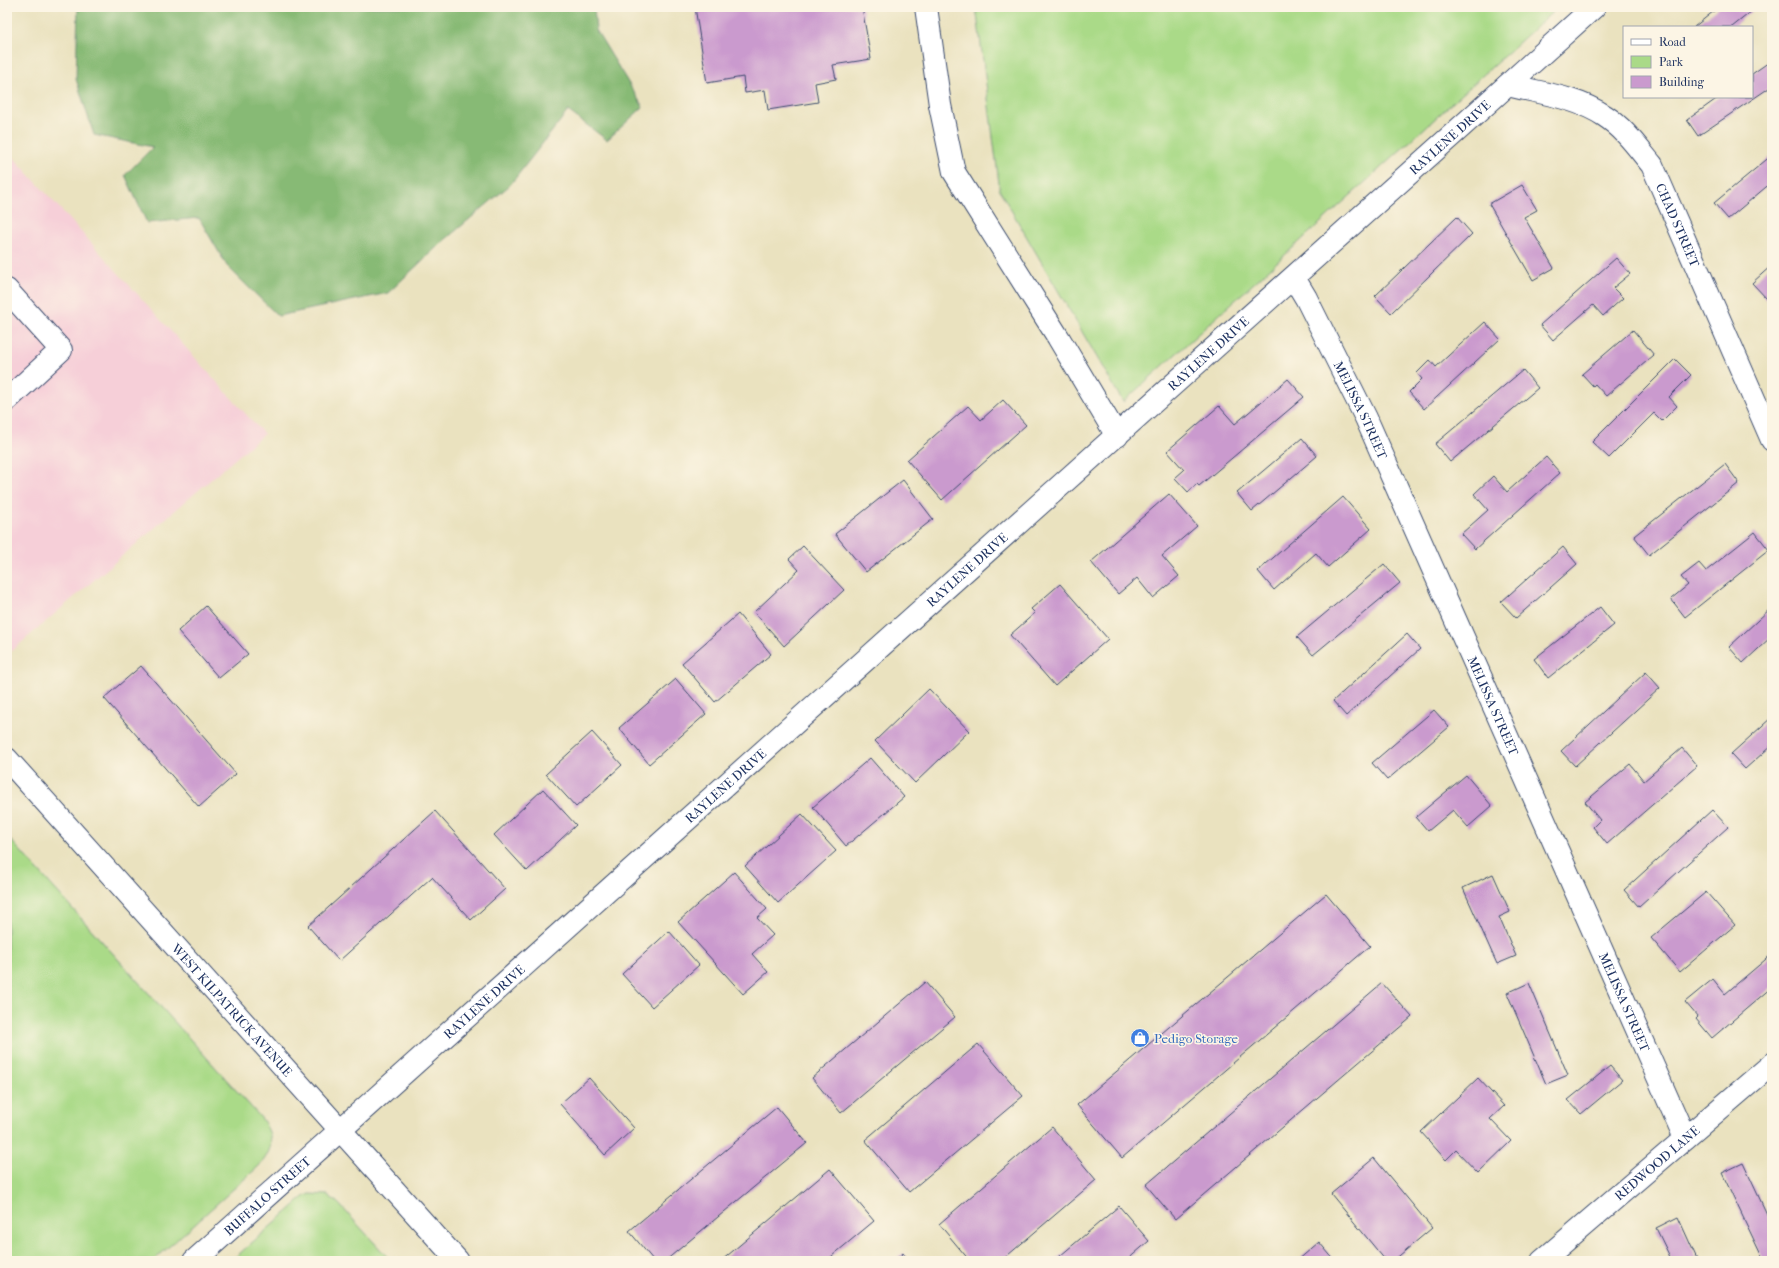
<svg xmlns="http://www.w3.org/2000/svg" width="1779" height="1268" font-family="'IM FELL French Canon',serif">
<rect width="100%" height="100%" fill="#fcf5e5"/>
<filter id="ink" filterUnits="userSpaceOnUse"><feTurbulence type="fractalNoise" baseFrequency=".025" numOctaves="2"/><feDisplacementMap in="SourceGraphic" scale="8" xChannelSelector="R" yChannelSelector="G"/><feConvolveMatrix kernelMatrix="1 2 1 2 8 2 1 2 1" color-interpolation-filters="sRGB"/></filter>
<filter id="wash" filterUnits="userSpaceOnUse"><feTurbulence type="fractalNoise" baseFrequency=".012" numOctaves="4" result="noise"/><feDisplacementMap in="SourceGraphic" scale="16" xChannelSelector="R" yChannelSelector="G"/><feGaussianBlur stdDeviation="0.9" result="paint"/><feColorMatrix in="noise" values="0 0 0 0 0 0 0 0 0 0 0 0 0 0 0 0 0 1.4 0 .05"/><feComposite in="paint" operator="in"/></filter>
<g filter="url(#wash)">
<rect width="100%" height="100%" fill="#eae2bf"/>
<polygon fill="#f6cfd8" points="7,150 264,434 7,655"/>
<g fill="#aada88" stroke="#628473">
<polygon points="976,7 1558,7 1123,402 1000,191"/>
<path d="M7,836l255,283c13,19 11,31 -3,47l-106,95h-146z"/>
<polygon points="310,1194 328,1195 338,1203 391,1261 231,1261 304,1197"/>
</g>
<polygon fill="#87ba74" stroke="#517469" points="78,7 594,7 596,30 643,107 607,140 568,111 510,185 440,244 388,293 278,316 227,266 199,218 147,223 125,175 153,147 94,135 76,79"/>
<g id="blocks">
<g fill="#ca9ace">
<polygon points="695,7 862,7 871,59 833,65 836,79 815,83 818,102 768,110 765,90 745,93 743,77 707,83"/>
<polygon points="1719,7 1757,7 1732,27 1694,27"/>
<polygon points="1772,60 1772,86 1698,136 1687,120 1719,97 1752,97 1752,74"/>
<polygon points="1772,155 1772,182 1728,219 1714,203"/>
<polygon points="1522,185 1537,210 1524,217 1554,268 1533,280 1489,204"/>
<polygon points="1457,217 1472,234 1391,313 1375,296"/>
<polygon points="1616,258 1630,274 1613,288 1623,298 1603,316 1593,305 1553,340 1540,325"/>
<polygon points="1772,265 1772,296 1768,300 1752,283"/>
<polygon points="1485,322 1500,339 1424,409 1409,392 1422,379 1417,373 1430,360 1436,367"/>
<polygon points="1633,330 1654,355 1606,396 1595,384 1593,386 1582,374"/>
<polygon points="1675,359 1691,375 1669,397 1677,406 1662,421 1654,413 1609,458 1592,442"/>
<polygon points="1523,370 1538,388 1450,462 1435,444"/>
<polygon points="1288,379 1304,397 1199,486 1197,484 1188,492 1175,478 1184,470 1167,451 1219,406 1235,424"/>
<polygon points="1003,400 1026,425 942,500 907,460 968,406 981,420"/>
<polygon points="1302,438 1317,456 1252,511 1237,493"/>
<polygon points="1546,457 1560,473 1475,549 1461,534 1488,510 1474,494 1493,476 1507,492"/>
<polygon points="1725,464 1739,483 1649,555 1634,536"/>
<polygon points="903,480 933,519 866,572 835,534"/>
<polygon points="1169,494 1197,526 1162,556 1179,576 1153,598 1137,578 1118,594 1091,562"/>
<polygon points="1343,497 1371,529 1328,567 1316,553 1274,590 1258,571"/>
<polygon points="1755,532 1769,550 1685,617 1671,599 1688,585 1681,577 1699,563 1706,571"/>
<polygon points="803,546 844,590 784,646 754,612 799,570 789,559"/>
<polygon points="1563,547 1577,564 1516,618 1501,602"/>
<polygon points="1384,564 1400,583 1313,655 1297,637"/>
<polygon points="1060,584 1108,639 1055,686 1010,635 1035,613 1031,609"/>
<polygon points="206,606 248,654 219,678 178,631"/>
<polygon points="1600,607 1614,625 1548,678 1534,659"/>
<polygon points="1772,607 1772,636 1743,663 1729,647"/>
<polygon points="738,614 771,654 715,702 682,663"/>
<polygon points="1407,634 1420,649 1346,716 1333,701"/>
<polygon points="141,666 236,774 199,807 104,698"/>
<polygon points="1646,672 1660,688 1575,766 1561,751"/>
<polygon points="676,679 706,714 649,764 619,728"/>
<polygon points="929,689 969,731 915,783 875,741"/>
<polygon points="1434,710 1449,727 1387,780 1372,763"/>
<polygon points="1772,717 1772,745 1745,769 1731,754"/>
<polygon points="592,732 622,765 576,807 546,774"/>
<polygon points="1682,748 1697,766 1607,844 1593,827 1600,820 1585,802 1630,764 1644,781"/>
<polygon points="870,758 904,797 846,846 813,807"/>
<polygon points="1466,775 1492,806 1468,827 1453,810 1428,831 1416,817"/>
<polygon points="543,789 576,825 527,871 494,835"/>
<polygon points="1712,810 1728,827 1639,907 1624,890"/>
<polygon points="435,811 505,889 471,920 432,877 339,961 308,926"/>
<polygon points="802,814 836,851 778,903 745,866"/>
<polygon points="734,872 767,909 757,918 773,935 752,954 768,972 743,994 678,922"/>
<polygon points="1493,874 1510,912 1499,917 1516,956 1497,964 1463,888"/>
<polygon points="1706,892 1735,925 1680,972 1651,938"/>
<polygon points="1326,894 1370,946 1122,1158 1077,1105"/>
<polygon points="669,931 699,965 652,1007 622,974"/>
<polygon points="1772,954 1772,987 1712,1038 1696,1019 1698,1017 1685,1002 1713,979 1725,994"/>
<polygon points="925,982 955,1017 841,1113 812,1078"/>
<polygon points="1382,983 1412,1017 1175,1219 1146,1185"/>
<polygon points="1529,983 1568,1075 1546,1084 1507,993"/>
<polygon points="978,1044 1023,1096 909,1192 865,1140"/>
<polygon points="1610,1066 1622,1080 1581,1114 1568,1100"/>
<polygon points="589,1078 634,1128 605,1155 560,1104"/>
<polygon points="1478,1078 1504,1106 1490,1119 1511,1141 1478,1173 1456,1150 1446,1160 1421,1132"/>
<polygon points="777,1107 807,1143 665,1261 654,1261 629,1231"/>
<polygon points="1052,1127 1096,1180 1001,1261 970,1261 939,1224"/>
<polygon points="1374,1158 1432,1228 1393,1261 1386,1261 1331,1194"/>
<polygon points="1743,1163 1772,1225 1772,1261 1764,1261 1722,1173"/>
<polygon points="830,1169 874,1221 826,1261 721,1261"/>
<polygon points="1119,1206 1149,1241 1126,1261 1054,1261"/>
<polygon points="1678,1217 1698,1261 1672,1261 1656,1228"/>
<polygon points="1319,1242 1335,1261 1297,1261"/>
<polygon points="903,1253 909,1261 894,1261"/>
</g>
</g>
</g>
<g filter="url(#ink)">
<use href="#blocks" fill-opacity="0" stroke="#3a4a6d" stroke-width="1"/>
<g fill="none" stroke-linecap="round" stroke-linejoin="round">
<defs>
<g id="minor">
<polyline points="926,7 940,105 954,172 1058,337 1117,436"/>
<path id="s1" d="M1508,85c32,8 69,12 97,31 19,12 33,32 47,49l120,275"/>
<path id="s2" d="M1294,278l12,20 60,120 319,720"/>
<polyline points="7,290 61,350 7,400"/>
<path id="s3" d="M194,1261l1267,-1134 133,-120"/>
<path id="s4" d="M1542,1261l230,-197"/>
</g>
<g id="major">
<path id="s5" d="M7,759l451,502"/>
</g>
</defs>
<use href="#minor" stroke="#3a4a6d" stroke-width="24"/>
<use href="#major" stroke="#3a4a6d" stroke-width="24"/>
<use href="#minor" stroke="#fff" stroke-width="22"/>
<use href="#major" stroke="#fff" stroke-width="22"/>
</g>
</g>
<defs>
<symbol id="shop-disc" viewBox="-11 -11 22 22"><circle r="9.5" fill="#3f7fe0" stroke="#fcf5e5"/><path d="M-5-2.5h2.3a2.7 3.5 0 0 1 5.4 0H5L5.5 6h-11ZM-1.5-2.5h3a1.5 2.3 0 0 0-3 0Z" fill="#fff"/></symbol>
</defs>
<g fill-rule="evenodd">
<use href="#shop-disc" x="1129" y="1027" width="22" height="22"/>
</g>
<g text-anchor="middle" stroke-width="3" stroke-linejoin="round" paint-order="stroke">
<g font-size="13" fill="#1b2f5e" stroke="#fcf5e5">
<text dy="5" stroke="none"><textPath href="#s3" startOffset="1685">RAYLENE DRIVE</textPath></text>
<text dy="5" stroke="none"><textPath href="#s1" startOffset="236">CHAD STREET</textPath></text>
<text dy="5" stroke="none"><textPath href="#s3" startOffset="1361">RAYLENE DRIVE</textPath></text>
<text dy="5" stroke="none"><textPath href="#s2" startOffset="148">MELISSA STREET</textPath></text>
<text dy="5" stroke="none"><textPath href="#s3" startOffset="1037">RAYLENE DRIVE</textPath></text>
<text dy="5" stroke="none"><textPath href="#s2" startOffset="472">MELISSA STREET</textPath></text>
<text dy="5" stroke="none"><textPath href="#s3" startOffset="713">RAYLENE DRIVE</textPath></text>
<text dy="5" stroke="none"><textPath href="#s3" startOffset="389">RAYLENE DRIVE</textPath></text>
<text dy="5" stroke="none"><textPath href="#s2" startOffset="796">MELISSA STREET</textPath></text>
<text dy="5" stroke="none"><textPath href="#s5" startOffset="337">WEST KILPATRICK AVENUE</textPath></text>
<text dy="5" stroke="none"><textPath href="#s4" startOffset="151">REDWOOD LANE</textPath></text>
<text dy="5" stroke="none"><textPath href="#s3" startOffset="98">BUFFALO STREET</textPath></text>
</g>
<g font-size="13" fill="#366cbe" stroke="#fcf5e5" text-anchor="start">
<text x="1154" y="1043">Pedigo Storage</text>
</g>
</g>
<rect width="1779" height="1268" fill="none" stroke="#fcf5e5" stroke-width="24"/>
<rect x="1623" y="26" width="130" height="72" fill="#fcf5e5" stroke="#a2a6af"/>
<rect x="1631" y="39" width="20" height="6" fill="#ffffff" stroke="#a2a6af"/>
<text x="1659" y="46" font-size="12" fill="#1b2f5e">Road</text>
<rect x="1631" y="56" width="20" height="12" fill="#aada88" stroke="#a2a6af"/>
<text x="1659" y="66" font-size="12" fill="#1b2f5e">Park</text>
<rect x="1631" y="76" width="20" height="12" fill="#ca9ace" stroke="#a2a6af"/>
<text x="1659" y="86" font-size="12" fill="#1b2f5e">Building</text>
</svg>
